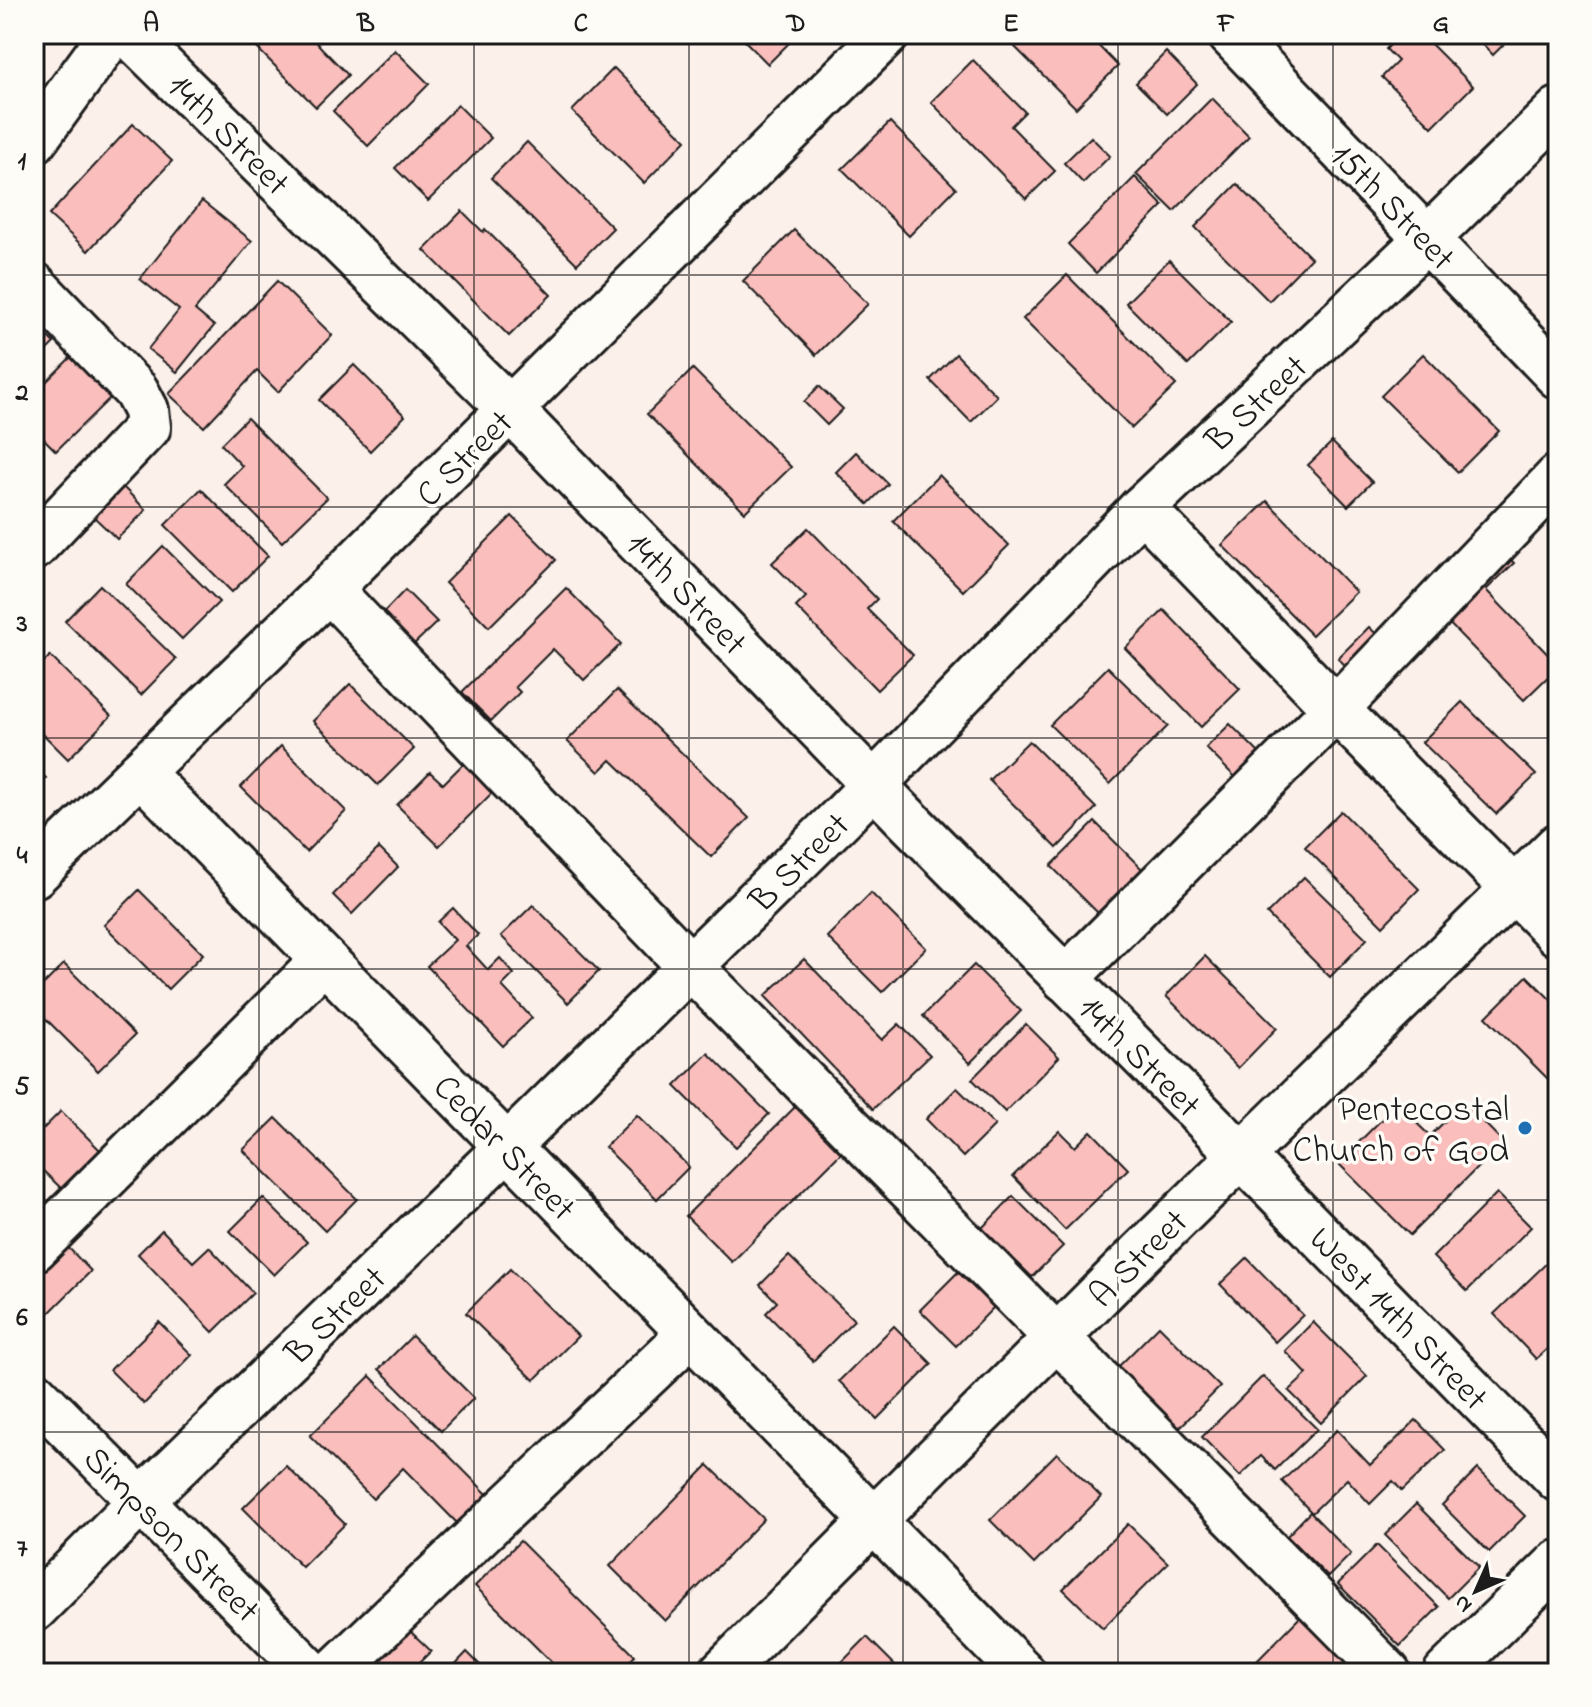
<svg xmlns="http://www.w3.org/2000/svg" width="1592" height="1707" font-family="'Indie Flower',sans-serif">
<rect width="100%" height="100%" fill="#fcf0eb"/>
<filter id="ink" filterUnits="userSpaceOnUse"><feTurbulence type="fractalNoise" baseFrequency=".0125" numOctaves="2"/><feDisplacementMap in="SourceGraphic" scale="16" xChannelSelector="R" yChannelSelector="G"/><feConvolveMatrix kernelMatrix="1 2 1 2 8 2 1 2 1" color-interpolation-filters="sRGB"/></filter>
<g filter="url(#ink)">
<g fill="#fabebc" stroke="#1c1c1c" stroke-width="2">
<polygon points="243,34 308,34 348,75 316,107"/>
<polygon points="738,34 798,34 768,64"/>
<polygon points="1002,34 1087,34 1118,66 1076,108"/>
<polygon points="1401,34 1421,34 1473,86 1432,127 1382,77 1398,61 1386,49"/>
<polygon points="1473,34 1514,34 1493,55"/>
<polygon points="395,50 429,84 368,146 333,111"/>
<polygon points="1166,52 1197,84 1167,114 1136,83"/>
<polygon points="973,60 1025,112 1011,126 1055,171 1026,199 931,102"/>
<polygon points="614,68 686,140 644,183 572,111"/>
<polygon points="1212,98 1249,136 1174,211 1136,174"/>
<polygon points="458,105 491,138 428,201 395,168"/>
<polygon points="890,122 956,188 909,236 842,169"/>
<polygon points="133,124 172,161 88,251 49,215"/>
<polygon points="1091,137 1110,156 1083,183 1064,163"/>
<polygon points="527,142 613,228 577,264 491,178"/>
<polygon points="1135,177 1163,206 1096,273 1068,244"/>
<polygon points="1237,184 1311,258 1269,301 1195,227"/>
<polygon points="202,201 252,241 195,310 214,326 177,372 148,349 179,310 140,279"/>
<polygon points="462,211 483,232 485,229 551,295 509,336 424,250"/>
<polygon points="794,230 868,304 816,355 743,281"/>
<polygon points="1169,260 1231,322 1188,365 1126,303"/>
<polygon points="1067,275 1176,385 1132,428 1023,319"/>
<polygon points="277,281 332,335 278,392 257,371 204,427 169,394"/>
<polygon points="34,324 54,343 34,363"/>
<polygon points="956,354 997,396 971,422 930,380"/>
<polygon points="1423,354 1499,431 1458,472 1381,396"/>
<polygon points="71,357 111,397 56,451 34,429 34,394"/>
<polygon points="354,365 405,416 370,451 319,400"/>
<polygon points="693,369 791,467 745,512 647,414"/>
<polygon points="819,386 843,409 827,425 804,402"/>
<polygon points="247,418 327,498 282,542 224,484 242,466 221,444"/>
<polygon points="1332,442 1372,482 1348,506 1308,465"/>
<polygon points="856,452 888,484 868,504 836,472"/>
<polygon points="939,475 1009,545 963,591 893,521"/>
<polygon points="122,486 146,510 117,539 92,515"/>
<polygon points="201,489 268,556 232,592 165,525"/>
<polygon points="1267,501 1356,592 1312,635 1222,545"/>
<polygon points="512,516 556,560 489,627 445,583"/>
<polygon points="808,528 877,599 867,609 913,655 877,690 796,607 806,597 772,563"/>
<polygon points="163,546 219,602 182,639 126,584"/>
<polygon points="1500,550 1514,563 1486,590 1558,665 1558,667 1524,700 1437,611"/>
<polygon points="100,585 176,659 141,695 65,621"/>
<polygon points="566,588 621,644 584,680 553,649 515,687 520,692 491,721 462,692"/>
<polygon points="405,590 437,622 408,650 377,619"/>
<polygon points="1164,610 1240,689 1201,727 1125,648"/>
<polygon points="1369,627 1392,649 1360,681 1338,658"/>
<polygon points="50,656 111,716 68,759 34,725 34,672"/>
<polygon points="1108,667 1168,726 1110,784 1050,725"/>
<polygon points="350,684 414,749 378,785 313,721"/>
<polygon points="617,690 749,818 711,857 611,760 599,772 567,741"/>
<polygon points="1462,702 1536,775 1496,814 1422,742"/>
<polygon points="1230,724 1263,757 1239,781 1206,748"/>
<polygon points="1029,741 1096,808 1057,848 989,780"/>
<polygon points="281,746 346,811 306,852 241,787"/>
<polygon points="467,760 496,789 439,846 397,805 430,772 443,784"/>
<polygon points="34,766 46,778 34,789"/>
<polygon points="1341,811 1419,889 1383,926 1305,847"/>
<polygon points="1095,822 1150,877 1106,921 1051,866"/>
<polygon points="379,848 398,867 352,914 333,895"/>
<polygon points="1304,877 1367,939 1330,977 1267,914"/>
<polygon points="139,890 203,954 168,989 104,925"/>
<polygon points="871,893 926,948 882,992 827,937"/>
<polygon points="533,905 599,971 568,1003 501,936"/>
<polygon points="453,908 478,935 466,946 488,970 500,958 514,974 502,986 532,1018 503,1046 427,966 455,940 438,922"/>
<polygon points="1205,956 1277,1028 1238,1068 1166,996"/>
<polygon points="804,959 882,1040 899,1024 930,1055 873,1109 765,996"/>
<polygon points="64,964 135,1035 98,1071 34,1007 34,994"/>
<polygon points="974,965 1021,1011 970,1063 923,1016"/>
<polygon points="1527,976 1558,1007 1558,1083 1555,1086 1486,1017"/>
<polygon points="1026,1024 1059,1057 1005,1112 972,1079"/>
<polygon points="708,1053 769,1114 736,1147 675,1086"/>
<polygon points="957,1088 995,1125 963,1157 926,1119"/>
<polygon points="1464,1102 1503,1142 1410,1235 1338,1163 1397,1104 1430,1136"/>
<polygon points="796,1106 842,1152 732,1262 686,1216"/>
<polygon points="61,1111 106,1156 67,1194 34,1162 34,1138"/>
<polygon points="637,1115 689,1167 657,1199 605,1147"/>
<polygon points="276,1118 357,1199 325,1231 243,1150"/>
<polygon points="1059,1131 1075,1147 1091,1131 1128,1169 1065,1230 1013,1176"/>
<polygon points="1497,1193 1531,1227 1467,1291 1433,1257"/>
<polygon points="1013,1196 1063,1246 1032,1277 982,1228"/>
<polygon points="263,1198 307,1242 274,1275 230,1231"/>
<polygon points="162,1230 193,1262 209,1247 253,1293 213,1332 138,1254"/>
<polygon points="1558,1236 1558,1339 1536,1359 1494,1314 1555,1255 1547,1247"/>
<polygon points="61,1240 91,1271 37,1325 34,1322 34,1267"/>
<polygon points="789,1256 854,1320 813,1361 766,1313 777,1302 760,1285"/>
<polygon points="1247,1258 1303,1315 1275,1342 1220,1284"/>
<polygon points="510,1269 578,1336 534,1380 466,1313"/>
<polygon points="958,1272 994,1307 956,1346 920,1310"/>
<polygon points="159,1322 192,1355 144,1404 110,1370"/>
<polygon points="1313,1322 1367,1376 1321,1423 1289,1391 1307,1374 1285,1351"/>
<polygon points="894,1326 932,1364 877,1419 839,1381"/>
<polygon points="1159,1326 1220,1387 1179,1428 1118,1367"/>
<polygon points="412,1336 474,1398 441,1431 379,1369"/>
<polygon points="370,1376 490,1497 460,1526 403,1468 373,1499 310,1436"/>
<polygon points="1263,1376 1317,1429 1275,1470 1261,1456 1240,1476 1202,1437"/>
<polygon points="1416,1420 1445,1450 1402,1491 1393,1481 1370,1504 1347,1479 1312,1513 1282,1481 1337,1430 1370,1465"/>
<polygon points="1057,1453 1101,1497 1034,1564 990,1520"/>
<polygon points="708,1465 764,1519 665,1621 610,1566"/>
<polygon points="286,1466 345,1524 302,1567 243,1508"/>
<polygon points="1478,1469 1525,1516 1489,1552 1442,1505"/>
<polygon points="1416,1504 1479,1567 1448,1598 1385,1535"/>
<polygon points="1310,1512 1351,1554 1328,1577 1287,1536"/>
<polygon points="1128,1524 1168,1563 1103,1628 1063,1589"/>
<polygon points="520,1541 635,1656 617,1673 562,1673 475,1586"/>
<polygon points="1377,1545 1439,1607 1400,1646 1338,1584"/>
<polygon points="1307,1610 1370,1673 1265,1673 1255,1663"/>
<polygon points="410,1631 431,1651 409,1673 385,1673 376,1664"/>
<polygon points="867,1637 903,1673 831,1673"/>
<polygon points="467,1652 488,1673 447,1673"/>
</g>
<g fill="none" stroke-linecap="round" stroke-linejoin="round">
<defs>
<g id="minor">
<polyline points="129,34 510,409 902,814 1241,1155 1558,1479"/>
<polyline points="1230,34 1558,376"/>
<polyline points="34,141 112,34"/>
<polyline points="34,285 136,391 146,410 148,427 34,547"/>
<polyline points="1142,508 1336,709 1558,934"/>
<polyline points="329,589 690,966 1388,1673"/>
<polyline points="140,772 1023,1673"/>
<polyline points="34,875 329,589 887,34"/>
<polyline points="1065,979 1336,709 1558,477"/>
<polyline points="34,1249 324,960"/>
<polyline points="34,1393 311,1673"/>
<polyline points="34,1609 141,1501 507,1147 843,816 1142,508 1427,239 1558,110"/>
<polyline points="333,1673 690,1334"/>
<polyline points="721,1673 1127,1267 1558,846"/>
<polyline points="1446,1673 1558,1563"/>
</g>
</defs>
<use href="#minor" stroke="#1c1c1c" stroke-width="50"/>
<use href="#minor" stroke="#fdfcf7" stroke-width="44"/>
</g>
</g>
<path fill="none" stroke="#1c1c1c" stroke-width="2" stroke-opacity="0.55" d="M259,34v1639M474,34v1639M689,34v1639M903,34v1639M1118,34v1639M1333,34v1639M34,275h1524M34,507h1524M34,738h1524M34,969h1524M34,1200h1524M34,1432h1524"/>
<circle fill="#1f6fb2" stroke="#fdfcf7" stroke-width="3" cx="1525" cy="1128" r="8"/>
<g text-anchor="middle" stroke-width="7" stroke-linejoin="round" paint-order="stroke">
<g font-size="36" fill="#1c1c1c" stroke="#fdfcf7">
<text transform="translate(230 133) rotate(45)" y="13">14th Street</text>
<text transform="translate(1394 205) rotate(46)" y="13">15th Street</text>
<text transform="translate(1255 402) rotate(-43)" y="13">B Street</text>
<text transform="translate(463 457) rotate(-45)" y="13">C Street</text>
<text transform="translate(688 592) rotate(46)" y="13">14th Street</text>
<text transform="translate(798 861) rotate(-45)" y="13">B Street</text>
<text transform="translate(1141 1055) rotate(45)" y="13">14th Street</text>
<text transform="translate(506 1146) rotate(46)" y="13">Cedar Street</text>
<text transform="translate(1137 1257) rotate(-45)" y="13">A Street</text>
<text transform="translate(334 1314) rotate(-44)" y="13">B Street</text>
<text transform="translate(1400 1317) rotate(46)" y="13">West 14th Street</text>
<text transform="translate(173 1533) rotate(45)" y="13">Simpson Street</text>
</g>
<g font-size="36" fill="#1c1c1c" stroke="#fdfcf7" text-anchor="end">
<text x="1509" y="1120">Pentecostal<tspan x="1509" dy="41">Church of God</tspan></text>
</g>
</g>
<rect width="1592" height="1707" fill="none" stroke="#fdfcf7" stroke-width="88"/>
<g transform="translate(1476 1591) rotate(225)" stroke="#fdfcf7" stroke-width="6" paint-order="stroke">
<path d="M0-6L14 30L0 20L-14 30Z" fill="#1c1c1c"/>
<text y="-12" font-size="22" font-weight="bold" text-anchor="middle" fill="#1c1c1c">N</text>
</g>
<rect x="44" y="44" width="1504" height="1619" fill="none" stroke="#1c1c1c" stroke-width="3"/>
<g font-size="26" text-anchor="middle" font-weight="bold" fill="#1c1c1c">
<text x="151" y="31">A</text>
<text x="366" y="31">B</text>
<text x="581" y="31">C</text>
<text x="796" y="31">D</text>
<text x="1011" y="31">E</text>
<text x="1226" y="31">F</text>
<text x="1441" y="31">G</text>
<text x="22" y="169">1</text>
<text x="22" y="400">2</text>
<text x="22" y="631">3</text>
<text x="22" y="863">4</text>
<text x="22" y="1094">5</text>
<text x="22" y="1325">6</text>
<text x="22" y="1556">7</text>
</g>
</svg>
